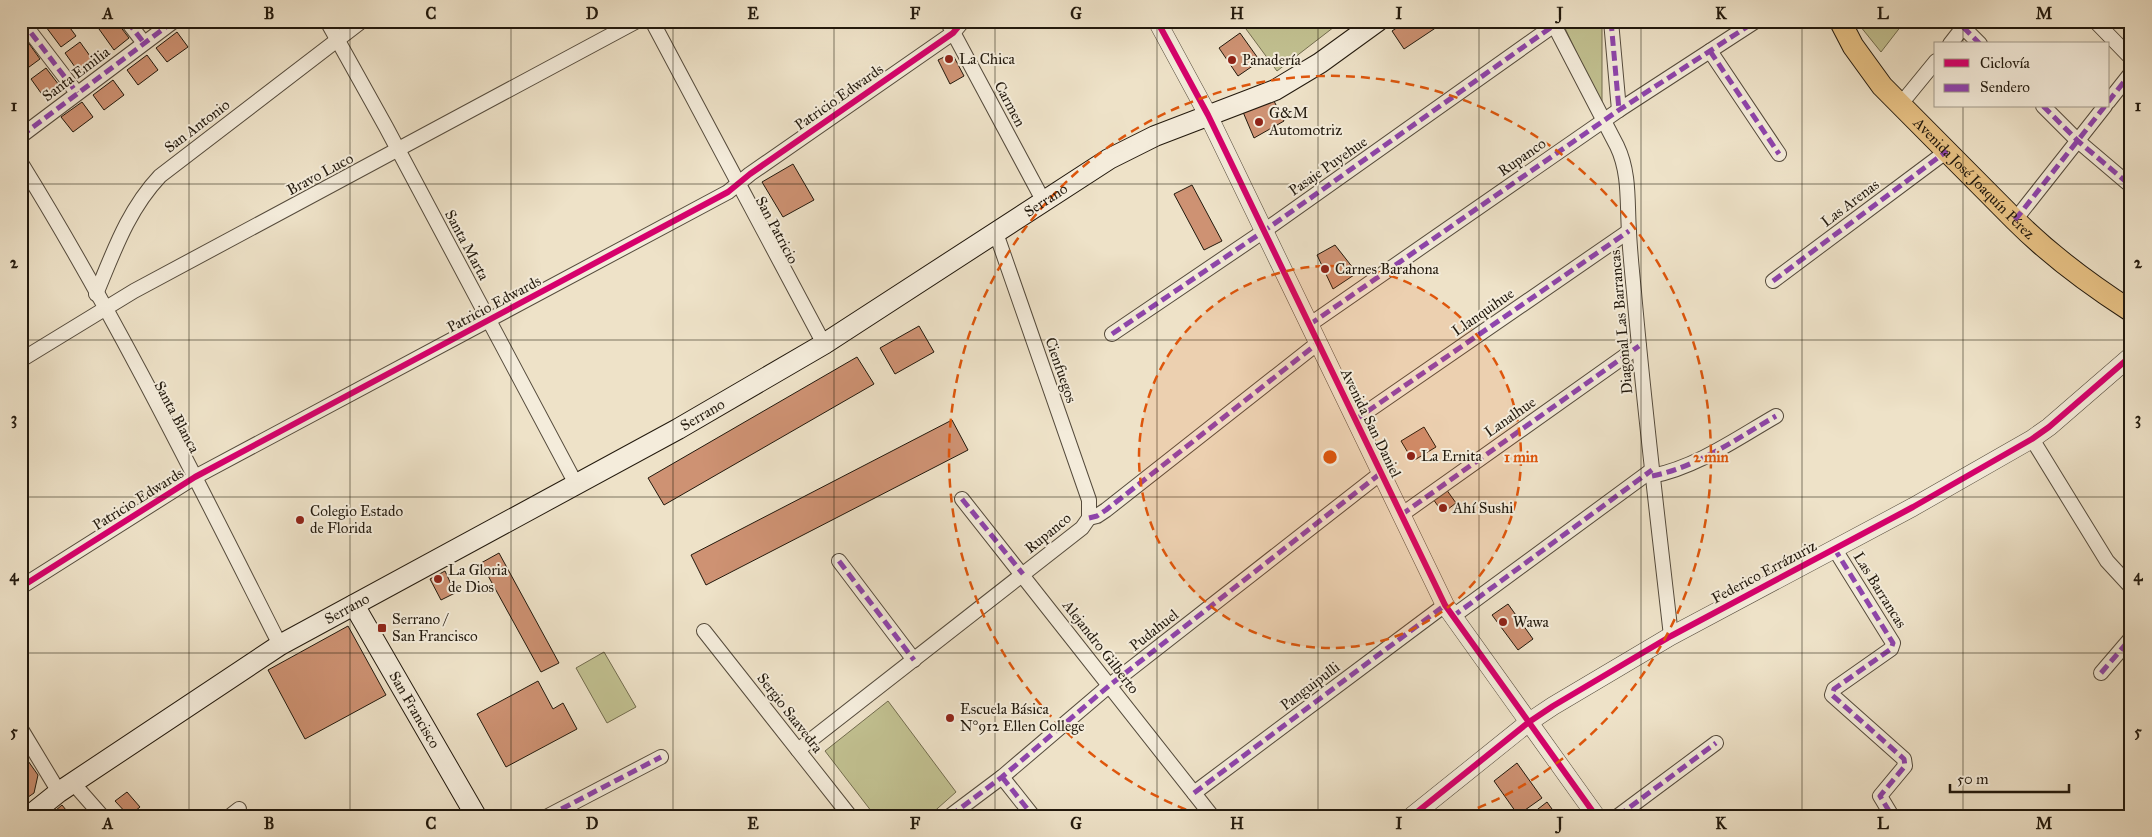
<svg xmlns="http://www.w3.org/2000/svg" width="2152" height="837" font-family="'IM FELL Great Primer',serif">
<rect width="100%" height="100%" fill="#eee2c8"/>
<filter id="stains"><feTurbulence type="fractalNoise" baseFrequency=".004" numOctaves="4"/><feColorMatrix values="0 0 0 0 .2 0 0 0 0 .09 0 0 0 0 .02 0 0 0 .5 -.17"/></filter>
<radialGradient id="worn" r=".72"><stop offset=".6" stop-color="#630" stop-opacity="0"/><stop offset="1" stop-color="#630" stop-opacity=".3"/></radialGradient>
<g fill="#c1c090" stroke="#726c4e">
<polygon points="1256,21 1330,21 1334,27 1277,71 1246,29"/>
<polygon points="1572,21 1602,21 1602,107 1564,26"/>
<polygon points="1856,21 1905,21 1881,52"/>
<polygon points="604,652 636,707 607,723 576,668"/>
<polygon points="888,701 956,792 929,816 875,816 825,751"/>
</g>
<g fill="#ce9273" stroke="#22190d">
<polygon points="53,21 65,21 76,36 61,47 46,27"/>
<polygon points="109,21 116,21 129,38 114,50 99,29"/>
<polygon points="1407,21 1446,21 1404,49 1392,31"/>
<polygon points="177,32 188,47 167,62 156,48"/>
<polygon points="1240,33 1260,61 1238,76 1219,48"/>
<polygon points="25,38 40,59 25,70 21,64 21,40"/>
<polygon points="80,42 95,63 80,74 65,53"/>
<polygon points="147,55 158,70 138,85 127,70"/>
<polygon points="944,57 954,57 964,76 950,84 938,60"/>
<polygon points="46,68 62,89 46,100 31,79"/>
<polygon points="113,80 124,95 104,110 93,95"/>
<polygon points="1274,101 1284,121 1254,138 1243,112"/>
<polygon points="82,102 93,117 73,132 61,117"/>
<polygon points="793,164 814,200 783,217 762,182"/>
<polygon points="1192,185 1222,241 1204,250 1174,194"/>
<polygon points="1335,245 1357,273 1333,289 1317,255"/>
<polygon points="919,326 934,352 895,374 880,348"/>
<polygon points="857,357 874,384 664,505 648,478"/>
<polygon points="952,420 968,450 706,585 691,555"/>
<polygon points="1424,427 1436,447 1413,461 1401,441"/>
<polygon points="1446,489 1456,503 1443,513 1433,499"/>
<polygon points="499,553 559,663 541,672 481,563"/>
<polygon points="445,571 455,593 441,600 430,579"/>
<polygon points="1508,604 1533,639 1518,650 1492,615"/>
<polygon points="348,626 386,695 305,739 268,670"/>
<polygon points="538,681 553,709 563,703 577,729 506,767 477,714"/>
<polygon points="21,751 38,775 34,793 21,802"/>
<polygon points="1517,763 1542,798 1518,815 1494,781"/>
<polygon points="127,792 140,807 129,816 115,801"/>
<polygon points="1547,802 1557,816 1529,816"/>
<polygon points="62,805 70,815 49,816"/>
</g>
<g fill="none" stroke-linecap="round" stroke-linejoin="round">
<defs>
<g id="minor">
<polyline points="22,21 77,93"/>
<polyline points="127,21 144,43"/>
<polyline points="327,21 386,127 576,484"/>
<polyline points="652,21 824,344"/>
<polyline points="947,21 1044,202"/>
<path d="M1552,21l65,125c13,27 10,57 12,86 1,20 3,40 5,60 10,115 24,229 37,344"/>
<polyline points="1611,21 1619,110"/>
<polyline points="2095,21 2131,58"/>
<polyline points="1963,27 1980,44"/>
<polyline points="1950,44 1968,21"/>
<polyline points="1710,51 1779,154"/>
<polyline points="2108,102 2131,73"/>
<polyline points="1900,105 1936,61"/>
<polyline points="2043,106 2078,141 2131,186"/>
<polyline points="21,136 174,21"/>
<path d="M21,163c96,155 177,320 259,482"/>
<polyline points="2015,220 2105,106"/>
<polyline points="1773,281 1947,151"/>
<path d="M96,294c18,-43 32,-84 64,-118l202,-155"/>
<polyline points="1309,325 1619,110 1756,21"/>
<polyline points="1112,334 1264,231 1560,21"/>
<polyline points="21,360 134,291 637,21"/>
<polyline points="1355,420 1629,231"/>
<polyline points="2032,439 2107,561 2131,587"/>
<path d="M1652,476c45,-9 84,-37 124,-60"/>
<polyline points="962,499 1212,816"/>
<polyline points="1401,515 1639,346"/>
<polyline points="1089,518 1097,516 1106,510 1318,343"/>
<polyline points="1834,548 1893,643 1891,649 1834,689 1832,695 1904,759 1905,766 1880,796 1892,816"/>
<polyline points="839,561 914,660"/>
<polyline points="21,587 195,477 728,192 750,174 953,33 963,21"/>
<polyline points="1452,617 1652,470"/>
<polyline points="704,631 850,816"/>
<polyline points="2101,673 2131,638"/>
<polyline points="21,729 59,792"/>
<polyline points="798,750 1082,528 1089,518 1089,500 996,233"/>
<polyline points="1002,777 1033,816"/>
<polyline points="73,783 102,816"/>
<polyline points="1194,793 1445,605"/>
<polyline points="230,816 239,809"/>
<polyline points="548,816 661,757"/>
<polyline points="950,816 1002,777 1110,685 1381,473"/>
<polyline points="1618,816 1716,743"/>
</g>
<g id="tertiary">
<polyline points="1157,21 1208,115 1445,605 1596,816"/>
<polyline points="1412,816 1529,722 1553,706 1671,636 1913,507 2032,439 2049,427 2131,356"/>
</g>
<g id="secondary">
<path id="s1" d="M354,605l122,211"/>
<path id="s2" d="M29,816l30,-24 221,-147 398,-216 146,-85 285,-185 46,-23 120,-46 45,-27 58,-42"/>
</g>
<g id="primary">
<path id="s3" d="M1840,21l13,25 29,40 133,134c35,35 74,64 116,91"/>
</g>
</defs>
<use href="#minor" stroke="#554b3c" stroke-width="16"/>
<use href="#tertiary" stroke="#554b3c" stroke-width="19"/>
<use href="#secondary" stroke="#22190d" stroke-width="22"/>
<use href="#primary" stroke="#22190d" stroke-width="23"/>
<use href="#minor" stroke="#f4ecdb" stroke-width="14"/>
<use href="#tertiary" stroke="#f4ecdb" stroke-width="18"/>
<use href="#secondary" stroke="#f4ecdb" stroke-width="20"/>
<use href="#primary" stroke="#e7c184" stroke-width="21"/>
<g stroke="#8e44ad" stroke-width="5" stroke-dasharray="10 5" stroke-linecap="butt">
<polyline points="22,21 77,93"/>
<polyline points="127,21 144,43"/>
<polyline points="1611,21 1619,110"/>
<polyline points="1963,27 1980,44"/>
<polyline points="1710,51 1779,154"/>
<polyline points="2108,102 2131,73"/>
<polyline points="2043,106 2078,141 2131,186"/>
<polyline points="21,136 174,21"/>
<polyline points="2015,220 2105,106"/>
<polyline points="1773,281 1947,151"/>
<polyline points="1309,325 1619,110 1756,21"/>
<polyline points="1112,334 1264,231 1560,21"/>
<polyline points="1355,420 1629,231"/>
<path d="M1652,476c45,-9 84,-37 124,-60"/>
<polyline points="962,499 1023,574"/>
<polyline points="1401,515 1639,346"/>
<polyline points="1089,518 1097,516 1106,510 1318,343"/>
<polyline points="1834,548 1893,643 1891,649 1834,689 1832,695 1904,759 1905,766 1880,796 1892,816"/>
<polyline points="839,561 914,660"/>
<polyline points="1452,617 1652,470"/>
<polyline points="2101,673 2131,638"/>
<polyline points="1002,777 1033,816"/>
<polyline points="1194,793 1445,605"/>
<polyline points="548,816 661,757"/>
<polyline points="950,816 1002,777 1110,685 1381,473"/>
<polyline points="1618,816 1716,743"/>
</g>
<defs>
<g id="cycleway">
<polyline points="1157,21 1208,115 1445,605 1596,816"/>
<polyline points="21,587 195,477 728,192 750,174 953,33 963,21"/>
<polyline points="1412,816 1529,722 1553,706 1671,636 1913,507 2032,439 2049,427 2131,356"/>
</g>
</defs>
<use href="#cycleway" stroke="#f4ecdb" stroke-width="9"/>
<use href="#cycleway" stroke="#d6006c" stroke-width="6"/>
</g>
<path fill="none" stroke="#22190d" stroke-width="1" stroke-opacity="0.55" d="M189,21v795M350,21v795M511,21v795M673,21v795M834,21v795M995,21v795M1157,21v795M1318,21v795M1479,21v795M1641,21v795M1802,21v795M1963,21v23M1963,106v710M21,184h2110M21,340h2110M21,497h2110M21,653h2110"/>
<circle cx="1330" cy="457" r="191" fill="#de560c" fill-opacity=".12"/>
<g fill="none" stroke="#de560c" stroke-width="2.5" stroke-dasharray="9 6">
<circle cx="1330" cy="457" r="191"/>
<path d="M1200 815A381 381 0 1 1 1460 815"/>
</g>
<g fill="#8f2418" stroke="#f4ecdb" stroke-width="2">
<circle cx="949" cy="59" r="5"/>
<circle cx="1232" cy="60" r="5"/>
<circle cx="1259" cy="122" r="5"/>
<circle cx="1325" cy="269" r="5"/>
<circle cx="1411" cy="456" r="5"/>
<circle cx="1443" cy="508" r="5"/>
<circle cx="300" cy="520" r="5"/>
<circle cx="438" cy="579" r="5"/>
<circle cx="1503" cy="622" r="5"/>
<rect x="377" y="623" width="10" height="10" rx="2.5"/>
<circle cx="950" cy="718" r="5"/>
</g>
<g text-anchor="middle" stroke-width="4" stroke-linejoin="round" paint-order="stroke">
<g font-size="15" fill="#22190d" stroke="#f4ecdb" text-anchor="start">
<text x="959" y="64">La Chica</text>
<text x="1242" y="65">Panadería</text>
<text x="1269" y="118">G&amp;M<tspan x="1269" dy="17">Automotriz</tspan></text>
<text x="1335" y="274">Carnes Barahona</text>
<text x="1421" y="461">La Ernita</text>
<text x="1453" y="513">Ahí Sushi</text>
<text x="310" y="516">Colegio Estado<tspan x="310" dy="17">de Florida</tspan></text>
<text x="448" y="575">La Gloria<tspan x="448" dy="17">de Dios</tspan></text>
<text x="392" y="624">Serrano /<tspan x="392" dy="17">San Francisco</tspan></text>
<text x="1513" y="627">Wawa</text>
<text x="960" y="714">Escuela Básica<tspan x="960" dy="17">N°912 Ellen College</tspan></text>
</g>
<g font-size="15" fill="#22190d" stroke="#f4ecdb">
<text transform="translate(76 74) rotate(-37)" y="5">Santa Emilia</text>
<text transform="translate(839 97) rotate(-35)" y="5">Patricio Edwards</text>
<text transform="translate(1010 104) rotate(62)" y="5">Carmen</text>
<text transform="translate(197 126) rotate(-37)" y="5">San Antonio</text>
<text transform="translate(1522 157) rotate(-35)" y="5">Rupanco</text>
<text transform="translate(1328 166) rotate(-35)" y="5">Pasaje Puyehue</text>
<text transform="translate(320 174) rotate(-28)" y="5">Bravo Luco</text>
<text dy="5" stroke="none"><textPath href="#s3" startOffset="208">Avenida José Joaquín Pérez</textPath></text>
<text dy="5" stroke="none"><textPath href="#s2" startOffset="1190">Serrano</textPath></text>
<text transform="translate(1850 203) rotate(-37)" y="5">Las Arenas</text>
<text transform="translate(777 230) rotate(62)" y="5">San Patricio</text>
<text transform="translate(467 245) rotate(62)" y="5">Santa Marta</text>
<text transform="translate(494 304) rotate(-28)" y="5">Patricio Edwards</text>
<text transform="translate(1483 312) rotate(-35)" y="5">Llanquihue</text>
<text transform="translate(1621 322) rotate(-95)" y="5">Diagonal Las Barrancas</text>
<text transform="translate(1061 370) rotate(71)" y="5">Cienfuegos</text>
<text dy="5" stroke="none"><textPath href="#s2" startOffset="785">Serrano</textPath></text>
<text transform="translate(177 417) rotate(62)" y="5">Santa Blanca</text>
<text transform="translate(1510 417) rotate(-35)" y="5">Lanalhue</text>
<text transform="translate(1371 423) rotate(64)" y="5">Avenida San Daniel</text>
<text transform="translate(138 499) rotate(-32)" y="5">Patricio Edwards</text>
<text transform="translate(1048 533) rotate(-39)" y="5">Rupanco</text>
<text transform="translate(1764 572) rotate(-28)" y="5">Federico Errázuriz</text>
<text transform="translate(1880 590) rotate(58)" y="5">Las Barrancas</text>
<text dy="5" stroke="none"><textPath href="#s2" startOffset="380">Serrano</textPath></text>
<text transform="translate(1154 630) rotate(-38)" y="5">Pudahuel</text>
<text transform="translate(1101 647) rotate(52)" y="5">Alejandro Gilberto</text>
<text transform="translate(1310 686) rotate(-37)" y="5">Panguipulli</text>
<text dy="5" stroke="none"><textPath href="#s1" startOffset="121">San Francisco</textPath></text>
<text transform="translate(790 713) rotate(52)" y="5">Sergio Saavedra</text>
</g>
</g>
<circle cx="1330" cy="457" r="8" fill="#de560c" stroke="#f4ecdb" stroke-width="2.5"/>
<g font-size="15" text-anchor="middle" font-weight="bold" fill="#de560c" stroke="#f4ecdb" stroke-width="4" stroke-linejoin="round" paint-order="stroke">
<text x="1521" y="462">1 min</text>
<text x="1711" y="462">2 min</text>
</g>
<rect width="2152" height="837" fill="none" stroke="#eee2c8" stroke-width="55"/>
<rect x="1934" y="42" width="175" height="65" fill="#f4ecdb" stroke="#a09889"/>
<rect x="1944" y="59" width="25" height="8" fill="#d6006c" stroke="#a09889"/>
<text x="1980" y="68" font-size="15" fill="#22190d">Ciclovía</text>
<rect x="1944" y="84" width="25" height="8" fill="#8e44ad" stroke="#a09889"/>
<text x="1980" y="92" font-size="15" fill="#22190d">Sendero</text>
<path d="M1950 784v8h119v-8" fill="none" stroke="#22190d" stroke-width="2.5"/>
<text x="1957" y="784" font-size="15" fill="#22190d" stroke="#f4ecdb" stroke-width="4" paint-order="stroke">50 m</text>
<rect x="28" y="28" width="2096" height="782" fill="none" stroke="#22190d" stroke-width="2"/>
<g font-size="16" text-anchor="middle" font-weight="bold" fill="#22190d">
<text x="108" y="19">A</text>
<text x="269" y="19">B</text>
<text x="431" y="19">C</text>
<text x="592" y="19">D</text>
<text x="753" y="19">E</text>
<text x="915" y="19">F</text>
<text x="1076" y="19">G</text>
<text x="1237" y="19">H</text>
<text x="1399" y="19">I</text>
<text x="1560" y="19">J</text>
<text x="1721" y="19">K</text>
<text x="1883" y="19">L</text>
<text x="2044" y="19">M</text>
<text x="14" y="111">1</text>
<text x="2138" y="111">1</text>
<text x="14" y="268">2</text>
<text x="2138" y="268">2</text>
<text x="14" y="424">3</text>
<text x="2138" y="424">3</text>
<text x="14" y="581">4</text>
<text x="2138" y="581">4</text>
<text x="14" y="737">5</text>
<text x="2138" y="737">5</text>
<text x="108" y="829">A</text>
<text x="269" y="829">B</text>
<text x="431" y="829">C</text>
<text x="592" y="829">D</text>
<text x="753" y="829">E</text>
<text x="915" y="829">F</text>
<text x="1076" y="829">G</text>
<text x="1237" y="829">H</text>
<text x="1399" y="829">I</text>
<text x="1560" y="829">J</text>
<text x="1721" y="829">K</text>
<text x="1883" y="829">L</text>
<text x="2044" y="829">M</text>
</g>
<rect width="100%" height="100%" filter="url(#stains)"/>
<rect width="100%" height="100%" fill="url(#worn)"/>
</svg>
